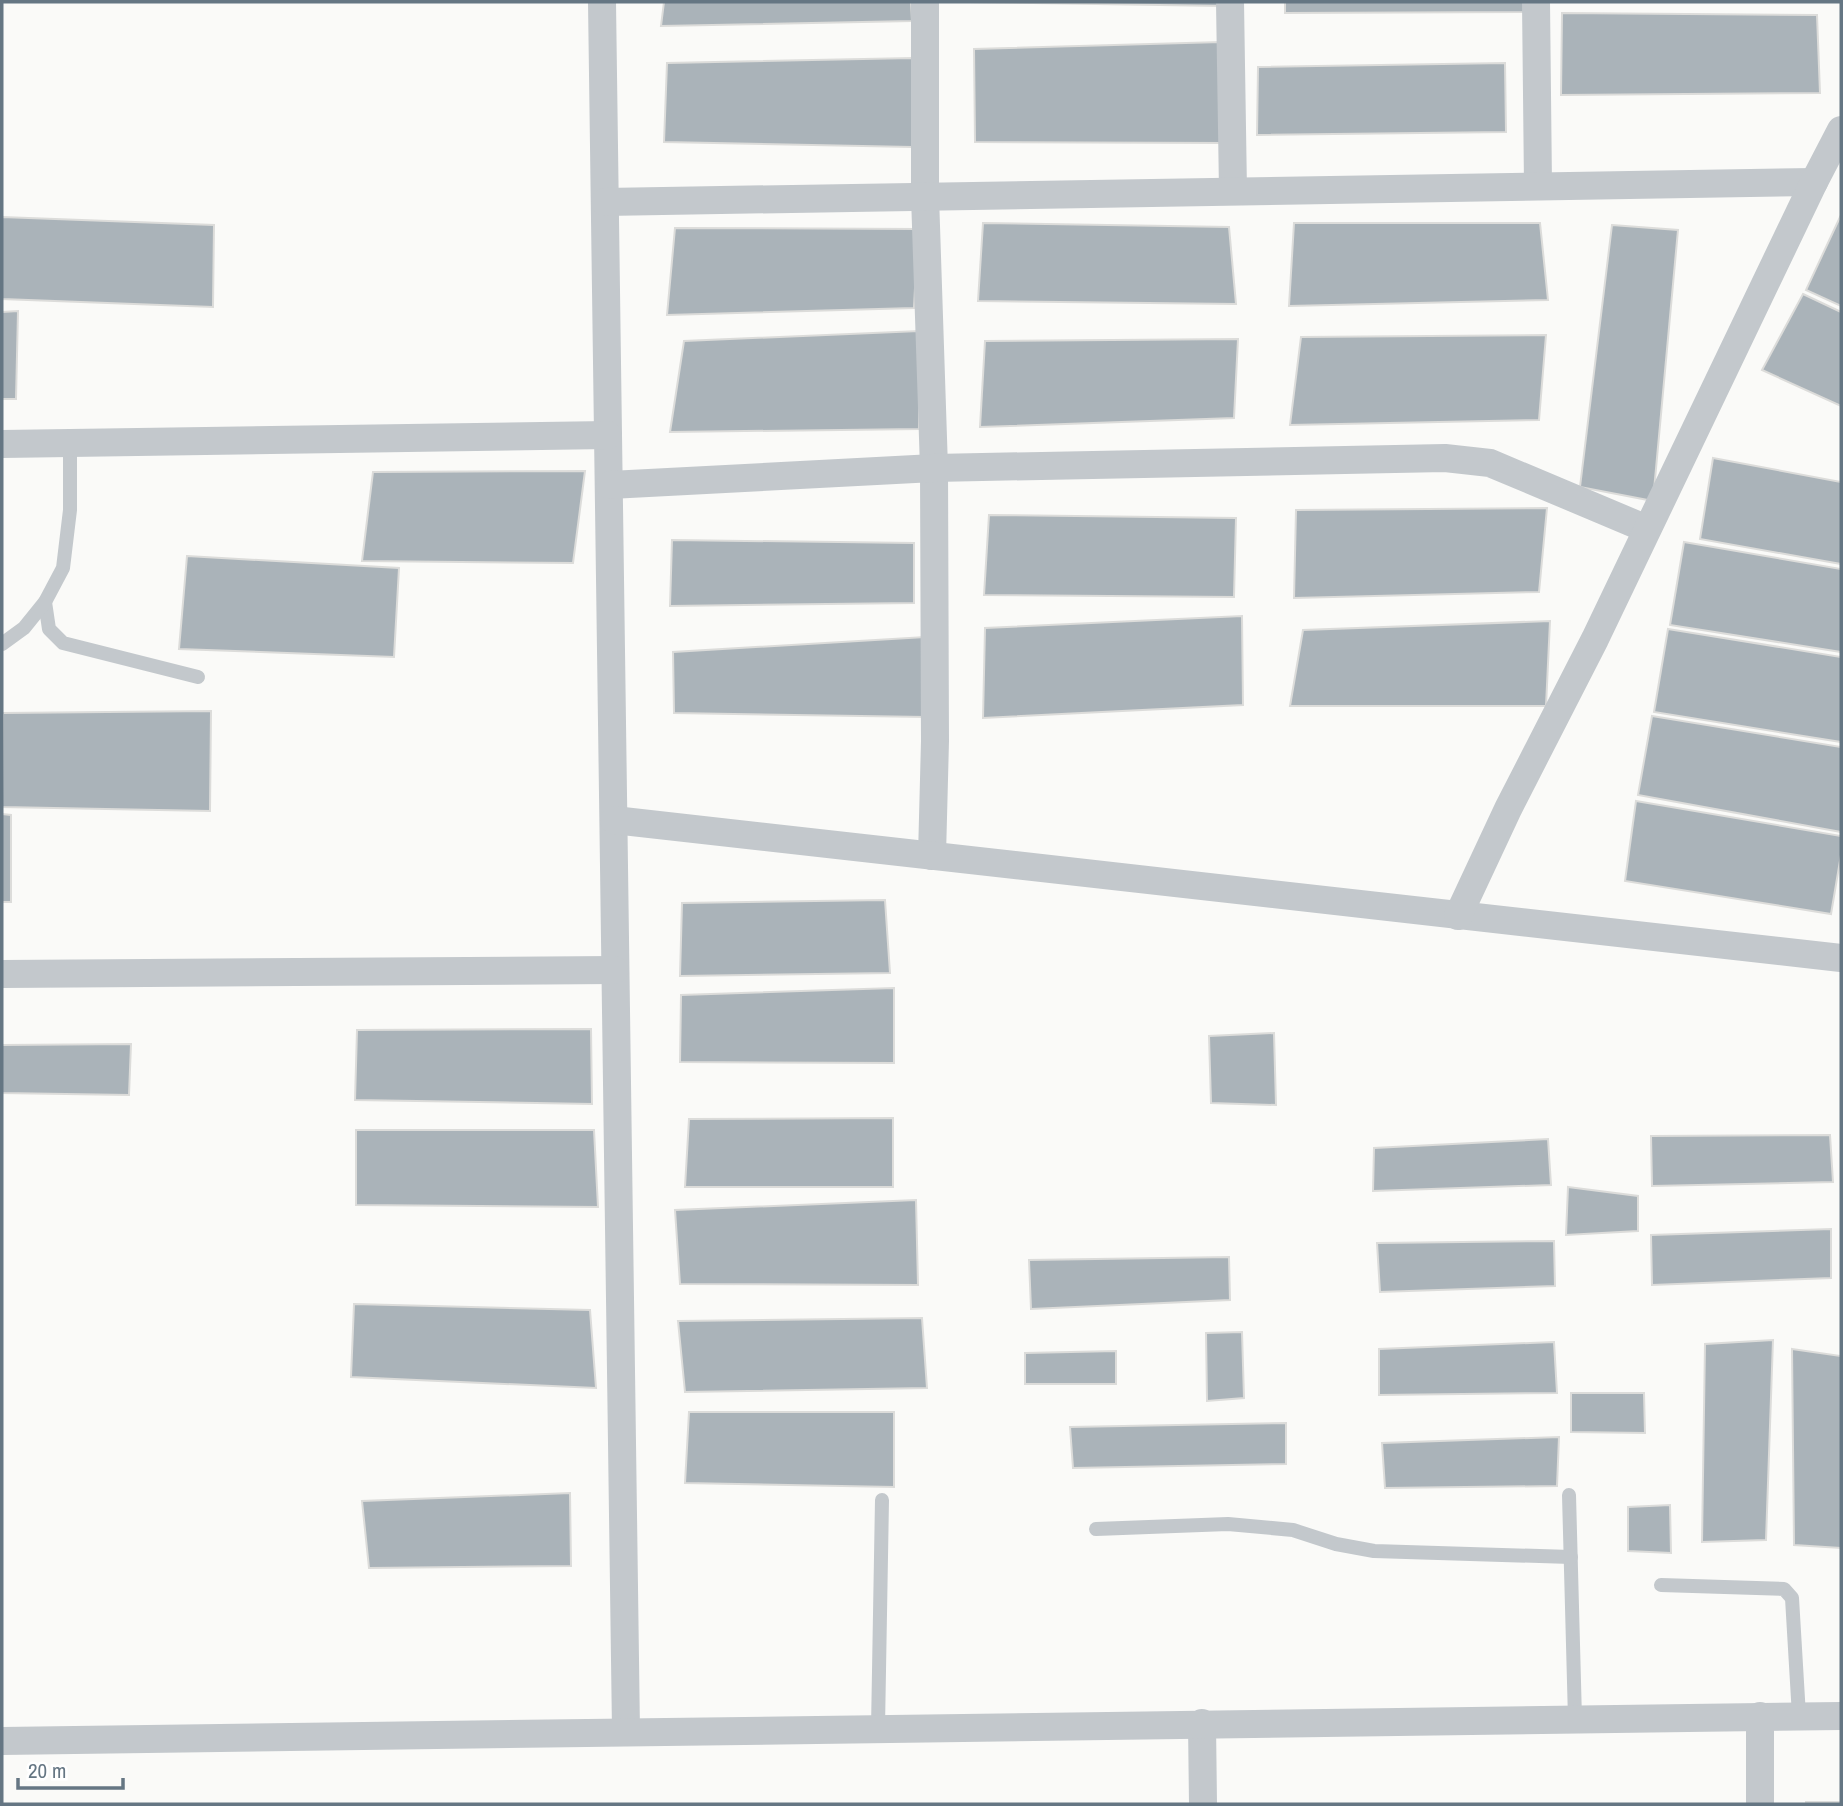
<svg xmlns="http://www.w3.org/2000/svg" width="1843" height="1806" font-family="'Archivo Narrow',sans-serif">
<rect width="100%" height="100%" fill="#fafaf8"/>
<g fill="#aab3b9" stroke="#dcdcda" stroke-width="2">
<polygon points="664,2 911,2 912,21 661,26"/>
<polygon points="969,2 1222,2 1222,6"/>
<polygon points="1285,2 1525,2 1525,12 1285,13"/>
<polygon points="1562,13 1817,15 1820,93 1561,95"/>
<polygon points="1221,42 1223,143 975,142 974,49"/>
<polygon points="913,58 912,147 664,142 667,63"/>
<polygon points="1505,63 1506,132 1257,135 1258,67"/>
<polygon points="1841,215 1841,306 1806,290"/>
<polygon points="2,217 214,225 213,307 2,299"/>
<polygon points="983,223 1229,227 1236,304 978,301"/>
<polygon points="1294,223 1540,223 1548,300 1289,306"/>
<polygon points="1612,225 1678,230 1653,501 1580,487"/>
<polygon points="675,228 918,229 914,308 667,315"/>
<polygon points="1803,294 1841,312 1841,406 1762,370"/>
<polygon points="18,311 16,399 2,399 2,312"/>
<polygon points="919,331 919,429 670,432 684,341"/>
<polygon points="1546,335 1539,420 1290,425 1301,337"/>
<polygon points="1238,339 1234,418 980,427 985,341"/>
<polygon points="1713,458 1841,482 1841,564 1700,539"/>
<polygon points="585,471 573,563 362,561 373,472"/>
<polygon points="1547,508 1539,592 1294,598 1296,510"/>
<polygon points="989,515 1236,518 1234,597 984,595"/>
<polygon points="672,540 914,543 914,603 670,606"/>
<polygon points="1684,542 1841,569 1841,652 1670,625"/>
<polygon points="187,556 399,568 394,657 179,649"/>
<polygon points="1242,616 1243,705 983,718 985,628"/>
<polygon points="1550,621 1546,706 1290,706 1303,630"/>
<polygon points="1668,629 1841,657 1841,742 1654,712"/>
<polygon points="925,637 926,717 674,713 673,652"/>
<polygon points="211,711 210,811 2,807 3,713"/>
<polygon points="1652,716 1841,747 1841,832 1638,795"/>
<polygon points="1636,801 1841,836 1841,855 1831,914 1625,881"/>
<polygon points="2,814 11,815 11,902 2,902"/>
<polygon points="885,900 890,973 680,976 682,903"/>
<polygon points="894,988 894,1063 680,1062 681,995"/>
<polygon points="591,1029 592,1104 355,1100 357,1030"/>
<polygon points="1274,1033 1276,1105 1211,1103 1209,1036"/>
<polygon points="131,1044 129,1095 2,1093 2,1045"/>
<polygon points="893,1118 893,1187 685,1187 689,1119"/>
<polygon points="356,1130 594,1130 598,1207 356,1205"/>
<polygon points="1830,1135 1833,1182 1652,1186 1651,1136"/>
<polygon points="1548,1139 1551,1185 1373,1191 1374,1148"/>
<polygon points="1568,1187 1638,1196 1638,1231 1566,1235"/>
<polygon points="916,1200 918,1285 680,1284 675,1210"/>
<polygon points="1831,1229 1831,1278 1652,1285 1651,1235"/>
<polygon points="1554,1241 1555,1286 1380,1292 1377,1243"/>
<polygon points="1229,1257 1230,1300 1031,1309 1029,1260"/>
<polygon points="354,1304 590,1310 596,1388 351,1377"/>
<polygon points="922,1318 927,1388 685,1392 678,1321"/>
<polygon points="1242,1332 1244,1398 1207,1401 1206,1333"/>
<polygon points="1773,1340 1766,1540 1702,1542 1705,1344"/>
<polygon points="1554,1342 1557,1393 1379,1395 1379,1349"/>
<polygon points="1792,1349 1841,1356 1841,1548 1794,1545"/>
<polygon points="1116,1351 1116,1384 1025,1384 1025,1353"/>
<polygon points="1571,1393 1644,1393 1645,1433 1571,1432"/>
<polygon points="689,1412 894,1412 894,1487 685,1483"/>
<polygon points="1286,1423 1286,1464 1073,1468 1070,1427"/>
<polygon points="1559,1437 1557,1486 1385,1488 1382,1443"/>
<polygon points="570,1493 571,1566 369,1568 362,1501"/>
<polygon points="1670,1505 1671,1553 1628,1551 1628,1507"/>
<rect x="1806" y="1802" width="35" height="2"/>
</g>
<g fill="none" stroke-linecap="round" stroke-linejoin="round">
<g stroke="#c3c8cc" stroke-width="14">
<polyline points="45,602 49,629 63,643 198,677"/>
<polyline points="2,644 24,628 45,602 63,568 70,510 70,443"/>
<polyline points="1569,1495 1575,1719"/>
<polyline points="1096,1529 1228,1524 1293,1530 1336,1544 1374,1551 1571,1557"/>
<polyline points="1661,1585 1784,1589 1792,1598 1799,1716"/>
<polyline points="878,1728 882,1500"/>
</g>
<g stroke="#c3c8cc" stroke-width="28">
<polyline points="602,2 626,1731"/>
<polyline points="925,2 925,196 934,468 935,741 932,856"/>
<polyline points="1230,2 1233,191"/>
<polyline points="1536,2 1538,186"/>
<polyline points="605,202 1814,182"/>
<polyline points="2,444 608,435"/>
<polyline points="610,485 934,468 1445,458 1490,463 1647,529"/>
<polyline points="614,820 1841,958"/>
<polyline points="1458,916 1508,809 1595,639 1814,182 1841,130"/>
<polyline points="2,974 614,970"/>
<polyline points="1202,1723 1203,1804"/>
<polyline points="2,1741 1841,1716"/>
<polyline points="1760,1804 1760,1716"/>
</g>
</g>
<rect width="1843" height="1806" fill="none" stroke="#657683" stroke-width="7"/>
<path d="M18 1778v10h105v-10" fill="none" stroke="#657683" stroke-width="3.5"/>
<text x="28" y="1778" font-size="21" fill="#657683" stroke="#ffffff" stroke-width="5" paint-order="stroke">20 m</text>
</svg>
